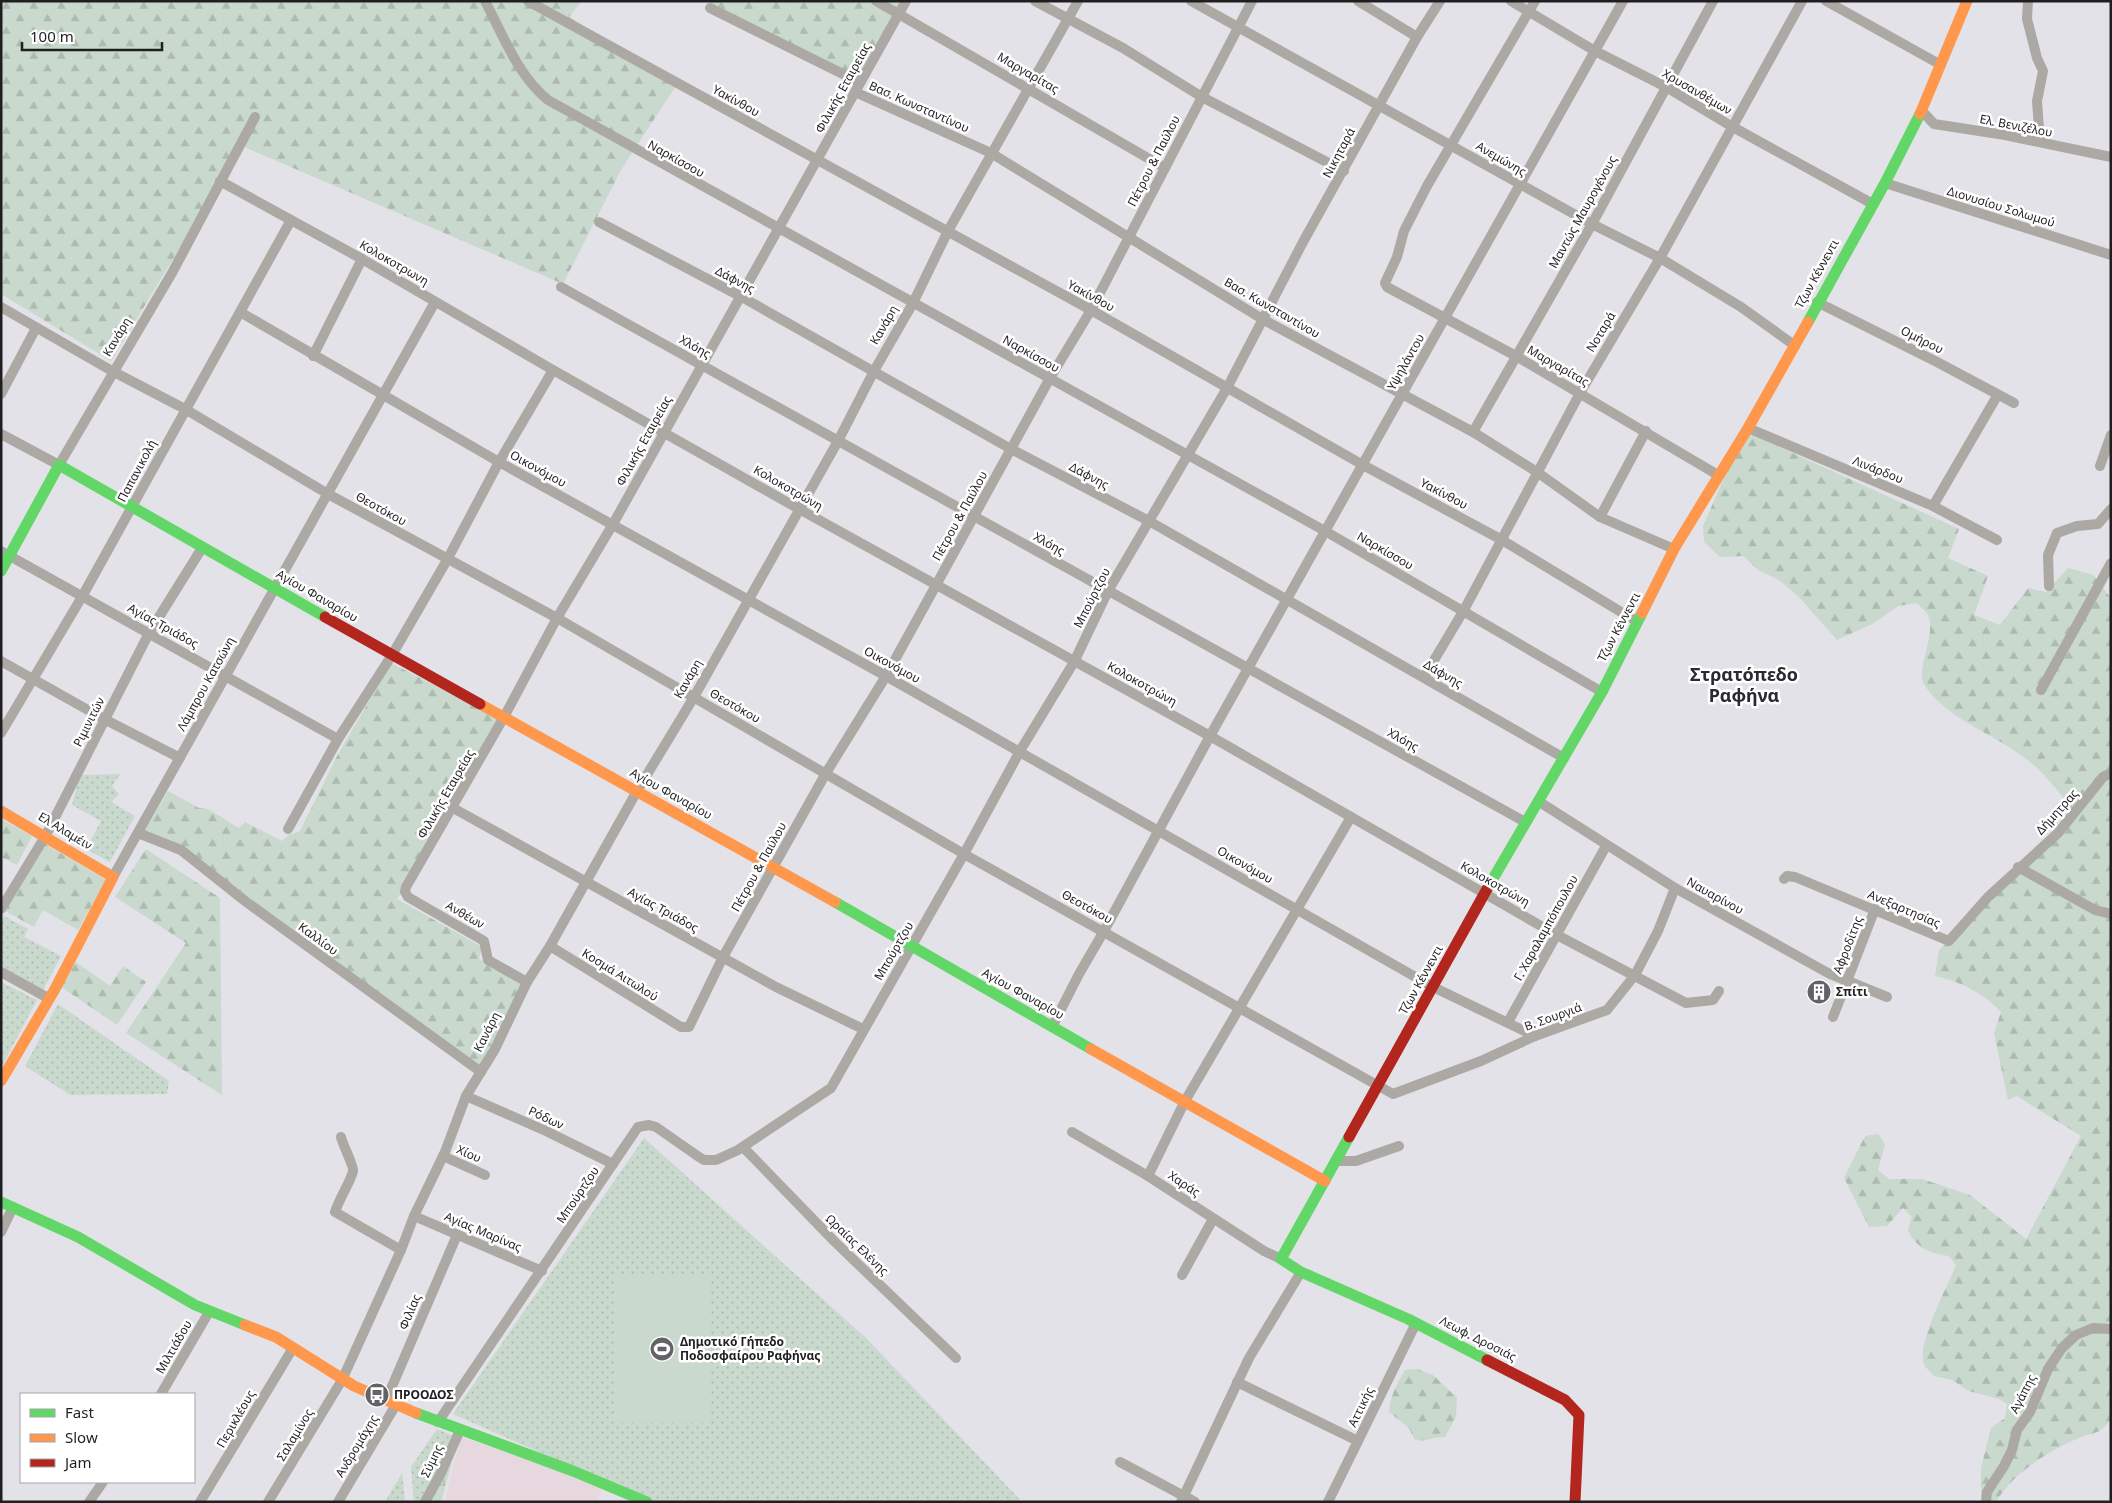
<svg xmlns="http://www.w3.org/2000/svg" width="2112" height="1503" font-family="'Noto Sans',sans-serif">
<defs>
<pattern id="grass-dots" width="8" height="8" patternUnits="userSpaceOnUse" patternTransform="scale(1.25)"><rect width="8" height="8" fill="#c9d9cd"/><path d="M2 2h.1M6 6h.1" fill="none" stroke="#acbab0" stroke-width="1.8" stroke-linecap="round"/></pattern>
<pattern id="forest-firs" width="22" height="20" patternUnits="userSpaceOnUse" patternTransform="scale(1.25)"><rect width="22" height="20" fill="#c9d9cd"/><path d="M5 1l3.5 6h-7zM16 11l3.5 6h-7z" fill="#acbab0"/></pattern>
<pattern id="wetland-marsh" width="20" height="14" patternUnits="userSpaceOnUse" patternTransform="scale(1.25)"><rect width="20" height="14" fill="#c9d9cd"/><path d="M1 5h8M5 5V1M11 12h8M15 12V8" fill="none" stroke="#acbab0"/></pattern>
</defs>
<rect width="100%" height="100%" fill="#e2e2e8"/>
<polygon fill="#e6d8de" points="461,1437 604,1486 595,1502 445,1501"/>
<g fill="url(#grass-dots)">
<polygon points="120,774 112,786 119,794 111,802 135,816 110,862 86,849 101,821 72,805 80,775"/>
<polygon points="4,916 28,929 24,937 61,956 43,990 1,966 1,922"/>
<polygon points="1,982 37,1000 1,1068"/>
<polygon points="58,1004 169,1081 167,1094 70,1095 25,1066"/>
<polygon points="644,1138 866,1338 1022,1502 652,1502 453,1414"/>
<polygon points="437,1429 454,1436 422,1502 414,1502 411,1467"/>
<polygon points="402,1473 405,1502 385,1502"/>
</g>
<g fill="url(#forest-firs)">
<polygon points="1,1 582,1 569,17 678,83 622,168 563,284 242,146 111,361 1,294"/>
<polygon points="710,1 903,1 857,78 708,5"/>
<path d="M1749,433l210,96 -11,29 40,18 -14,39 26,10 28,-37 18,4 22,-24 25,7 18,23v821c-13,17 -15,12 -32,19 -31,13 -66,35 -83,64h-15v-34l10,-40 14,-10 2,-14 -8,-5 -30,-8 -17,-11 -18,-4c-3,-3 -8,-8 -10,-12 -8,-20 24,-78 32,-99l-7,-9c-20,-3 -33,-8 -41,-26l4,-13 -9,-9 -16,18 -18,1 -25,-49 21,-42 13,-2 7,10 -7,26 11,9h33l48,16 56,44 55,-103 -64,-40 -9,4 -14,-67 7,-21c-19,-20 -40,-30 -66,-36l4,-26 139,-134c-15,-17 -30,-40 -48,-54 -33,-28 -80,-40 -105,-76 -11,-16 12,-50 3,-71 -2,-4 -8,-8 -11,-12l-19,3 -24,17 -37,17 -38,-43 -20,-17 -21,-10 -15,-14 -23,1 -16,-15 -1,-16 31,-71z"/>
<polygon points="391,663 501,719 397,899 482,947 479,959 526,984 480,1067 251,902 179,845 144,832 168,791 199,808 208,809 239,828 245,822 282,841 289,835 300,831 336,758"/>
<polygon points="1,819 32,836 17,865 1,857"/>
<polygon points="45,844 106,880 78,930 43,910 34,927 5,911"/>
<polygon points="146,849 220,898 222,1095 126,1033 186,943 115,897"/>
<polygon points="76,962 110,986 123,966 146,982 117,1025 60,986"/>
<path d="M1417,1369l16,6 24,23 -1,18 -11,21c-11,-1 -18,5 -30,3l-6,-12 -20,-16c1,-15 8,-29 16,-42z"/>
</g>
<polygon fill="url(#wetland-marsh)" points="452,1462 441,1502 429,1502"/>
<polygon fill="#c9d9cd" points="614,1275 711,1276 711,1423 614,1423"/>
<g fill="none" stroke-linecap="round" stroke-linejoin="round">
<g stroke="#aca9a4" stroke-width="10">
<path d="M485,1c18,34 33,75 63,99l777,431 277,161"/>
<polyline points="528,1 1091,310 1363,465 1502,540 1636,621"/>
<polyline points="876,1 1165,168"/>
<polyline points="1035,1 1123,48 1202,97 1344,171"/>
<polyline points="1191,1 1592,224 1660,258 1741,307 1794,345"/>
<polyline points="1358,1 1417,37"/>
<polyline points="1511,1 1595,51 1666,87 1731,126 1871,203"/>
<polyline points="1535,1 1427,186 1404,231 1397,257 1385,283 1387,287 1516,356 1718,475"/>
<polyline points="1826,1 1941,65"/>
<polyline points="2028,1 2027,19 2037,58 2043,71 2037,101 2040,142"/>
<polyline points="710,8 859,82"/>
<polyline points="855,92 991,153 1264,320 1473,432 1537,472 1600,517 1674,549"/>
<polyline points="1922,111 1934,124 2005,135 2111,157"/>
<polyline points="220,181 362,259 553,370 799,509 1210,736 1555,934 1686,1003 1713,1000 1719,991"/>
<polyline points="1885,183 2111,255"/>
<polyline points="599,222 740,296 1011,449 1149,521 1564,758"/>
<polyline points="561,287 1525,822"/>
<polyline points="1817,302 1937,362 2014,403"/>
<polyline points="1,307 112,371 185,409 328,494 557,618 964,854 1393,1094 1481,1061 1535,1036 1607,1010 1635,975 1658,931 1675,888"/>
<polyline points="240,312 499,462 886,676 1433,987 1535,1036"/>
<polyline points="313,356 362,259"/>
<polyline points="1,394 36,328"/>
<polyline points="1748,428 1933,506 1997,540"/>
<polyline points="1473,432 1592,224 1713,1"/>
<polyline points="1,434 59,465 172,273 255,117"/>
<polyline points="2100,466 2111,435"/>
<polyline points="1933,506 1997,396"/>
<polyline points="1600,517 1646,431"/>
<polyline points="1,551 338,739"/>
<polyline points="2049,586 2048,555 2057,533 2077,526 2098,524 2111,509"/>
<polyline points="1,661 104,719 180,758"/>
<polyline points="1424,677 1464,610 1580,393 1660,258 1802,1"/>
<polyline points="2041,690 2111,563"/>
<polyline points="1,733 83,595 291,220"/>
<polyline points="1538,801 1675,888 1828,973 1887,997"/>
<polyline points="453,808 776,987 863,1029"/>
<polyline points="288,829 338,739 392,655 447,560 499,462 553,370"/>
<polyline points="138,833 181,850 245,901 481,1072"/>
<polyline points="2018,867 2095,910 2111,914"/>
<polyline points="113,877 435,302"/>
<polyline points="1784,879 1787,876 1795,877 1949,941 1988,897 2058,833 2103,777 2111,773"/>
<polyline points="1,909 46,835 149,633 202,548"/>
<polyline points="550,946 681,1027 689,1027 723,957 826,773 886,676 1050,378 1091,310 1252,1"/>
<polyline points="1,972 48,998"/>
<polyline points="527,982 488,960 484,941 408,897 405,892 406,887 504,717 557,618 613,524 906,1"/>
<polyline points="1833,1017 1875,909"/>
<polyline points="1508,1022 1606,846"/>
<polyline points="1052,1027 1079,974 1104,931 1210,736 1623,1"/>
<polyline points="466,1096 546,1131 613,1164"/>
<polyline points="1072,1132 1148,1176 1264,1251 1281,1259"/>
<path d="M341,1137c2,9 13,29 12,34 -2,10 -14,28 -18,41l66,38"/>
<polyline points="743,1147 835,1242 956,1358"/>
<polyline points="443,1156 485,1175"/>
<polyline points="1336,1161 1356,1161 1399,1146"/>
<polyline points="1148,1176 1185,1101 1351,817"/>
<polyline points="414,1216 542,1271"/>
<polyline points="1,1232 13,1207"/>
<polyline points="1182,1275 1213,1219"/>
<polyline points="1237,1382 1358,1441"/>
<polyline points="161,1394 209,1312"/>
<polyline points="387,1398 457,1235"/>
<polyline points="438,1422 638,1127 649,1125 656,1127 699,1157 704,1160 716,1160 738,1150 831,1088 964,854 1020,751 1074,662 1108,591 1227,388 1303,242 1417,37 1440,1"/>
<polyline points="1120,1462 1195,1502"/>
<polyline points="89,1502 103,1482"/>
<polyline points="200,1502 293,1348"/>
<polyline points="268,1502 342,1380 401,1250 414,1216 445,1152 466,1096 495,1049 527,982 550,946 637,791 694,697 838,441 874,371 913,303 948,231 1078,1"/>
<polyline points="338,1502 397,1403"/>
<polyline points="425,1502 441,1473 460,1430"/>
<polyline points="1181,1502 1249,1358 1301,1272"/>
<polyline points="1328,1502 1416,1323"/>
<polyline points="1986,1502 1987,1492 2004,1466 2012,1450 2017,1430 2030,1412 2048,1369 2062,1348 2076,1335 2093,1328 2111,1329"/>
</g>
<g stroke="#63d668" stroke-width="11">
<polyline points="1808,322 1885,183 1920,114"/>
<polyline points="1,571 59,465 325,617"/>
<polyline points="1487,889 1602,692 1642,613"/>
<polyline points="835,902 1091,1049"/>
<polyline points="1349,1137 1281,1259 1301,1272 1408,1319 1487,1360"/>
<polyline points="1,1202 78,1237 195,1305 245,1325"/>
<polyline points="416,1413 573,1471 647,1502"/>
</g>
<g stroke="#ff974d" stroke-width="11">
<polyline points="1920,114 1967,1"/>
<polyline points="1642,613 1674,549 1748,428 1808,322"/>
<polyline points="480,704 835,902"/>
<polyline points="1,811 113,877 55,989 1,1081"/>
<polyline points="1091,1049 1325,1181"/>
<polyline points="245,1325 276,1337 354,1386 416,1413"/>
</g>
<g stroke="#b3261e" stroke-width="11">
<polyline points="325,617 480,704"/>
<polyline points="1349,1137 1487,889"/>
<polyline points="1487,1360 1565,1400 1579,1415 1575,1502"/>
</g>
</g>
<defs>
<symbol id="building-disc" viewBox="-11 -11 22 22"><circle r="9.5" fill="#636367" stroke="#fff"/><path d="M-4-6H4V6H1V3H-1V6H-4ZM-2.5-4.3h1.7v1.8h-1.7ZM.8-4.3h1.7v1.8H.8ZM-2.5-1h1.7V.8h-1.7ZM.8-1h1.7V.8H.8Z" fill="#fff"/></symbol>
<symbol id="stadium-disc" viewBox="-11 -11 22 22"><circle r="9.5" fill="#636367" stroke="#fff"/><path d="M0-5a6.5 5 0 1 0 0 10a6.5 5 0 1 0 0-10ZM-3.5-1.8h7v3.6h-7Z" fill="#fff"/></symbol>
<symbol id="bus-disc" viewBox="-11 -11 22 22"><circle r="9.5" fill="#636367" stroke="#fff"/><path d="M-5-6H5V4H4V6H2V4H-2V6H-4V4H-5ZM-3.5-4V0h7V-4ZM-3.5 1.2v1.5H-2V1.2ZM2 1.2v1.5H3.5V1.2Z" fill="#fff"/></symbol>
</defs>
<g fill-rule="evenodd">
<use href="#building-disc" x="1805" y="978" width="28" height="28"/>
<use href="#stadium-disc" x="648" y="1335" width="28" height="28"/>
<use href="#bus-disc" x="363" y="1381" width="28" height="28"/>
</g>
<g text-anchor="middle" stroke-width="5" stroke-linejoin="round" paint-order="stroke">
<g font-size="12" fill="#1f1f22" stroke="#fff">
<text transform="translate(1028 73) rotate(30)" y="4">Μαργαρίτας</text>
<text transform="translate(843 88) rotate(-61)" y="4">Φιλικής Εταιρείας</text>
<text transform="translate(1697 92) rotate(30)" y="4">Χρυσανθέμων</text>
<text transform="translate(736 101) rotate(29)" y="4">Υακίνθου</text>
<text transform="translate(919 107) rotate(24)" y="4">Βασ. Κωνσταντίνου</text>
<text transform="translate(2016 126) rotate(11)" y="4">Ελ. Βενιζέλου</text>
<text transform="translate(1339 153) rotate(-62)" y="4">Νικηταρά</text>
<text transform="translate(676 159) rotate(29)" y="4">Ναρκίσσου</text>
<text transform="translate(1501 159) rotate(30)" y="4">Ανεμώνης</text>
<text transform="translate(1154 161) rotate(-63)" y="4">Πέτρου &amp; Παύλου</text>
<text transform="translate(2001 207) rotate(17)" y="4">Διονυσίου Σολωμού</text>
<text transform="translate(1583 212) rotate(-61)" y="4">Μαντώς Μαυρογένους</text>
<text transform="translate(394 263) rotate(30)" y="4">Κολοκοτρωνη</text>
<text transform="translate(1817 274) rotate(-61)" y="4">Τζων Κέννεντι</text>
<text transform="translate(735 280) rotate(28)" y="4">Δάφνης</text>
<text transform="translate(1091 296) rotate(29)" y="4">Υακίνθου</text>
<text transform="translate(1272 308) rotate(30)" y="4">Βασ. Κωνσταντίνου</text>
<text transform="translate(884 325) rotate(-60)" y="4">Κανάρη</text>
<text transform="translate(1601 332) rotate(-59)" y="4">Νοταρά</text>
<text transform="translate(117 337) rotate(-59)" y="4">Κανάρη</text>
<text transform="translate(1922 340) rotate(27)" y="4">Ομήρου</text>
<text transform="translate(695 347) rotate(29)" y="4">Χλόης</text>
<text transform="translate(1031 354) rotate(29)" y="4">Ναρκίσσου</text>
<text transform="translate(1406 362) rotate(-61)" y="4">Υψηλάντου</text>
<text transform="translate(1558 366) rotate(30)" y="4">Μαργαρίτας</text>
<text transform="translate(644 441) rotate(-61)" y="4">Φιλικής Εταιρείας</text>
<text transform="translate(538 469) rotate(29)" y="4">Οικονόμου</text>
<text transform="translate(1878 470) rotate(22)" y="4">Λινάρδου</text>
<text transform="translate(137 471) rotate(-62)" y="4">Παπανικολή</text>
<text transform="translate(1089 476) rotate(28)" y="4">Δάφνης</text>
<text transform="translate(788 488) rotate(30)" y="4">Κολοκοτρώνη</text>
<text transform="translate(1444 494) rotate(28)" y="4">Υακίνθου</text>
<text transform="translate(381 509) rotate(29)" y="4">Θεοτόκου</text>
<text transform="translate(960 516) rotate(-61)" y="4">Πέτρου &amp; Παύλου</text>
<text transform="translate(1049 544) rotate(29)" y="4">Χλόης</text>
<text transform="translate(1385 551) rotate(30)" y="4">Ναρκίσσου</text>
<text transform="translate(317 596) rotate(30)" y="4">Αγίου Φαναρίου</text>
<text transform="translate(1092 598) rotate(-63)" y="4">Μπούρτζου</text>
<text transform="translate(163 626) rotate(29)" y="4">Αγίας Τριάδος</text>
<text transform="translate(1619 627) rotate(-62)" y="4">Τζων Κέννεντι</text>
<text transform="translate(892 665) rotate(29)" y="4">Οικονόμου</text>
<text transform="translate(1443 674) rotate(30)" y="4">Δάφνης</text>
<text transform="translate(688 679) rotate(-60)" y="4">Κανάρη</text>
<text transform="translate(206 684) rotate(-61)" y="4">Λάμπρου Κατσώνη</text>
<text transform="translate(1142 684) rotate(29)" y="4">Κολοκοτρώνη</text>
<text transform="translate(735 706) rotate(30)" y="4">Θεοτόκου</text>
<text transform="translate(89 722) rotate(-63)" y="4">Ριμινιτών</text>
<text transform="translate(1403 740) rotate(29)" y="4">Χλόης</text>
<text transform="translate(446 794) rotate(-60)" y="4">Φιλικής Εταιρείας</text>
<text transform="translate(671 794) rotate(29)" y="4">Αγίου Φαναρίου</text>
<text transform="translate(2057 812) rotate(-48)" y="4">Δήμητρας</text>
<text transform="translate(65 831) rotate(31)" y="4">Ελ Αλαμέιν</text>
<text transform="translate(1245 865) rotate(30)" y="4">Οικονόμου</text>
<text transform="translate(759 867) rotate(-61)" y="4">Πέτρου &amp; Παύλου</text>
<text transform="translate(1495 884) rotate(30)" y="4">Κολοκοτρώνη</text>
<text transform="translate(1715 896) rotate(29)" y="4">Ναυαρίνου</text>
<text transform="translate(1087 907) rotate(29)" y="4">Θεοτόκου</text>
<text transform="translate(1904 909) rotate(23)" y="4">Ανεξαρτησίας</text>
<text transform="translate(663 910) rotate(29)" y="4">Αγίας Τριάδος</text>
<text transform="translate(465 915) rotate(30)" y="4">Ανθέων</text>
<text transform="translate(1546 928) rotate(-61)" y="4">Γ. Χαραλαμπόπουλου</text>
<text transform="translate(318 939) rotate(36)" y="4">Καλλίου</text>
<text transform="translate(1848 945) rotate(-69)" y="4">Αφροδίτης</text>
<text transform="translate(894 951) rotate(-60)" y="4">Μπούρτζου</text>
<text transform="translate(620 975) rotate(32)" y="4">Κοσμά Αιτωλού</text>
<text transform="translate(1421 980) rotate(-61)" y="4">Τζων Κέννεντι</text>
<text transform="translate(1023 994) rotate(29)" y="4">Αγίου Φαναρίου</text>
<text transform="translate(1553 1017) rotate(-20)" y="4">Β. Σουργιά</text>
<text transform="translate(487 1032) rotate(-63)" y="4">Κανάρη</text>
<text transform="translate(546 1118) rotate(25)" y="4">Ρόδων</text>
<text transform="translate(469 1154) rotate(24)" y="4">Χίου</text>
<text transform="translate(1184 1184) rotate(34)" y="4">Χαράς</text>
<text transform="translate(578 1195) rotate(-56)" y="4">Μπούρτζου</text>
<text transform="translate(483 1232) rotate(23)" y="4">Αγίας Μαρίνας</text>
<text transform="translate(857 1245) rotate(44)" y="4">Ωραίας Ελένης</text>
<text transform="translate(410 1312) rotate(-67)" y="4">Φιλίας</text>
<text transform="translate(1478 1339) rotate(27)" y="4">Λεωφ. Δροσιάς</text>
<text transform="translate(174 1347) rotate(-60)" y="4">Μιλτιάδου</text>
<text transform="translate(2023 1394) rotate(-63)" y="4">Αγάπης</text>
<text transform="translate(1361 1407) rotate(-64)" y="4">Αττικής</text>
<text transform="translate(236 1419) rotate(-60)" y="4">Περικλέους</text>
<text transform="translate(295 1435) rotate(-59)" y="4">Σαλαμίνος</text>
<text transform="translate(357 1446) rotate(-59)" y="4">Ανδρομάχης</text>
<text transform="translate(432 1461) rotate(-65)" y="4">Σύμης</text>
</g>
<g font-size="12" font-weight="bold" fill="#1f1f22" stroke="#fff" text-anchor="start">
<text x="1836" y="996">Σπίτι</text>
<text x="680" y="1346">Δημοτικό Γήπεδο<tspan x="680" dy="14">Ποδοσφαίρου Ραφήνας</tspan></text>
<text x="394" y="1399">ΠΡΟΟΔΟΣ</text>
</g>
<g font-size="18" font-weight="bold" fill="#2a2a31" stroke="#fff">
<text x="1744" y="681">Στρατόπεδο<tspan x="1744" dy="21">Ραφήνα</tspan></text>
</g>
</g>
<rect width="2112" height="1503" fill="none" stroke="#1f1f22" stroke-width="5"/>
<rect x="20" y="1393" width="175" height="90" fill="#ffffff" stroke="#a5a5a7"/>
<rect x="30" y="1409" width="25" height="8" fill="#63d668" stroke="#a5a5a7"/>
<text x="65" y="1418" font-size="15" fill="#1f1f22">Fast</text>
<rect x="30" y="1434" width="25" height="8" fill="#ff974d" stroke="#a5a5a7"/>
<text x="65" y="1443" font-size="15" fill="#1f1f22">Slow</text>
<rect x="30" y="1459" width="25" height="8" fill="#b3261e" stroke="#a5a5a7"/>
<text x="65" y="1468" font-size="15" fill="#1f1f22">Jam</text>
<path d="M22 42v8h140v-8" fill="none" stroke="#1f1f22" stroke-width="2.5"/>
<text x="30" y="42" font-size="15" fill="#1f1f22" stroke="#ffffff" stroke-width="4" paint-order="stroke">100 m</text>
</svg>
